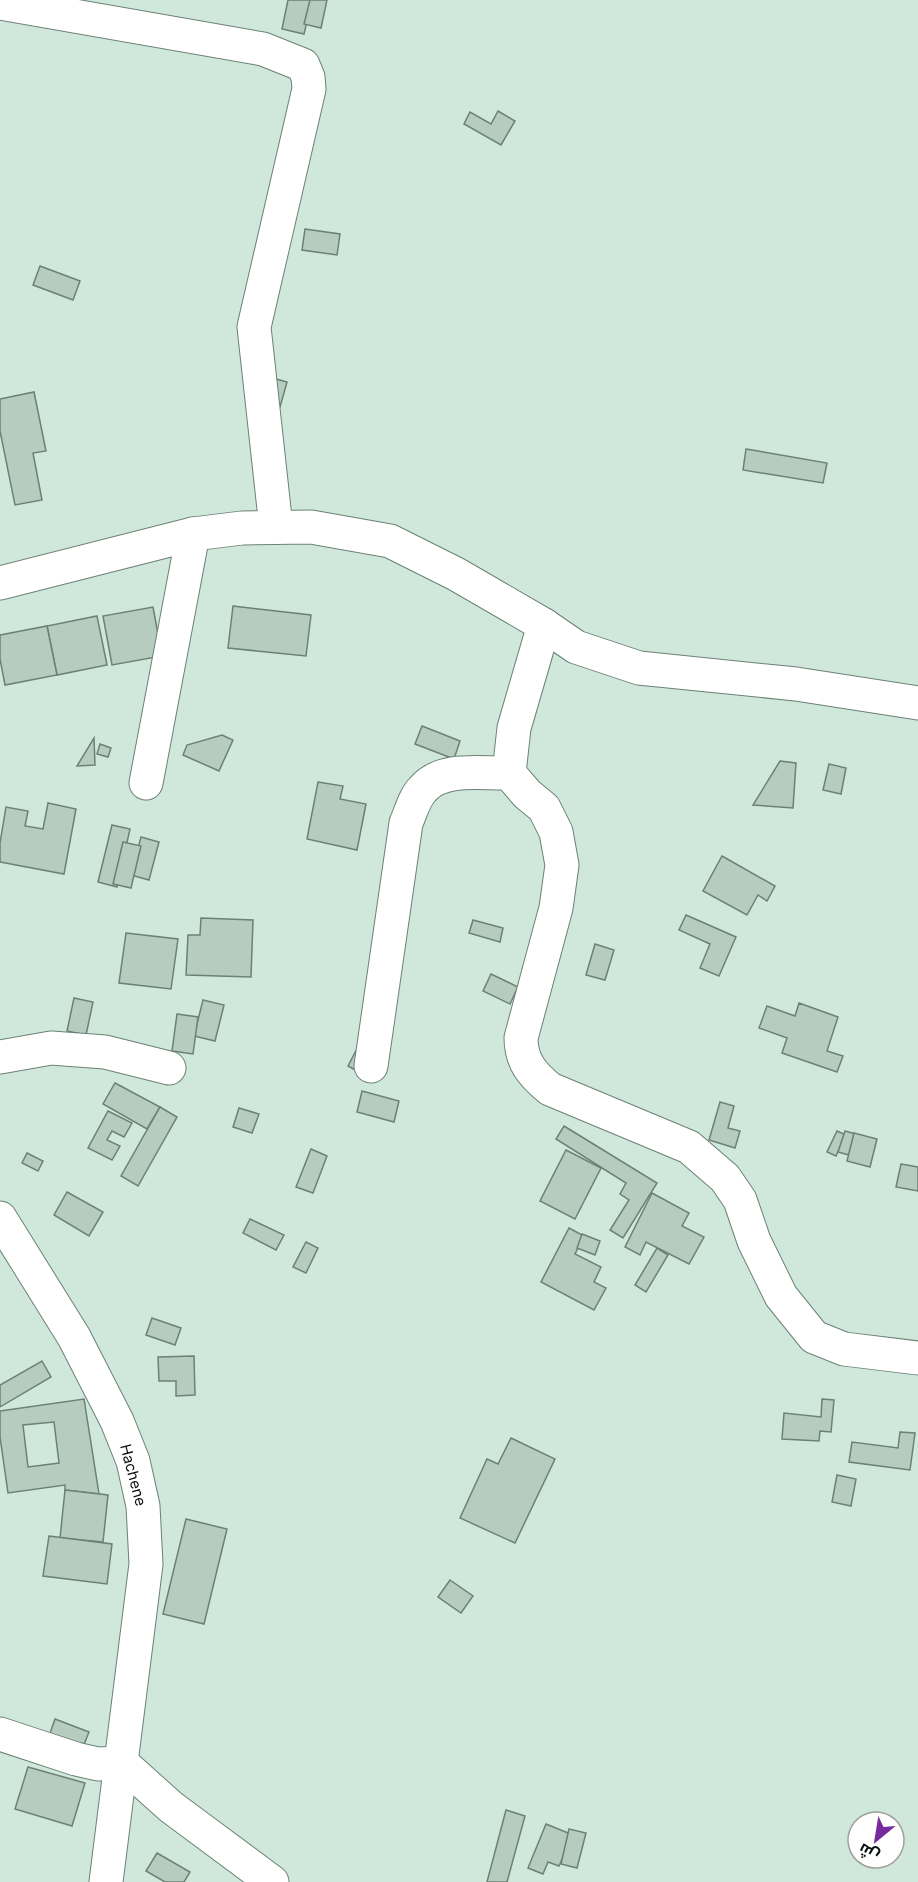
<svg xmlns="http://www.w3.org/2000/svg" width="918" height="1882" font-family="Inter,Cairo,sans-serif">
<rect width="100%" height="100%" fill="#d0e8db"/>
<g fill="#b5ccbf" stroke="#6c8175" stroke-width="1.5" fill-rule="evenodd">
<polygon points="288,0 312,0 304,34 282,29"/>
<polygon points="310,0 327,0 321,28 304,24"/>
<polygon points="498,111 515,121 501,145 464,124 470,112 491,124"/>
<polygon points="305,229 340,234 337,255 302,250"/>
<polygon points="40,266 80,281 73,300 33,285"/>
<polygon points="269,377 287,382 280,407 263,403"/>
<polygon points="34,392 46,451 33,453 42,500 15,505 0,431 0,399"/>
<polygon points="746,449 827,463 823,483 743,470"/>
<polygon points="233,606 311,615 306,656 228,648"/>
<polygon points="153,607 162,656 112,665 103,616"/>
<polygon points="97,616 107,665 57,675 47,626"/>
<polygon points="47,626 57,675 5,685 0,659 0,635"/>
<polygon points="422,726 460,741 454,759 415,744"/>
<polygon points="222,735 233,740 219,771 183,755 187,745"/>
<polygon points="94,738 95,765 77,766"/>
<polygon points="100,744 111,748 108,757 97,754"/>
<polygon points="780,761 796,763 793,808 753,805"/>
<polygon points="829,764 846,768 841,794 823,790"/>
<polygon points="318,782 343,786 340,799 366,804 357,850 307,839"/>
<polygon points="48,803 76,809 64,874 0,862 0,843 6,807 28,811 25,826 43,829"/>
<polygon points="112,825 130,829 117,887 98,882"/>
<polygon points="141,837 159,842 149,880 131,875"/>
<polygon points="123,842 141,846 131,888 113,884"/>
<polygon points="722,856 775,886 767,901 758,895 747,915 703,891"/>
<polygon points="686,915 736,937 719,976 700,968 710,944 679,930"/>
<polygon points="201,918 253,920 251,977 186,975 188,935 200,935"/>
<polygon points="473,920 503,928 500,942 469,933"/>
<polygon points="126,933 178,939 171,989 119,983"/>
<polygon points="595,944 614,950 605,980 586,975"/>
<polygon points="491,974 518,987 510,1004 483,991"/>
<polygon points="74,998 93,1002 86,1035 67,1031"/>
<polygon points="203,1000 224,1005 215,1041 194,1036"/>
<polygon points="799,1003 838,1017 827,1051 843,1056 837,1072 782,1053 787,1038 759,1028 767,1006 795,1016"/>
<polygon points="177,1014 198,1017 193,1054 172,1051"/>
<polygon points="362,1039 357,1071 348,1066"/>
<polygon points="115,1083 160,1107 147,1129 103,1104"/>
<polygon points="362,1091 399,1101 394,1122 357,1112"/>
<polygon points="720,1102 734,1106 728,1128 740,1131 735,1148 709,1140"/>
<polygon points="160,1107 177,1117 138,1186 121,1176"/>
<polygon points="239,1108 259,1114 252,1133 233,1127"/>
<polygon points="108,1111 132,1123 124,1137 112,1131 107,1140 120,1146 112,1160 88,1148"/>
<polygon points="564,1126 657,1183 623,1238 610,1230 629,1200 620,1194 626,1183 556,1139"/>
<polygon points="837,1131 846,1135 836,1156 827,1152"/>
<polygon points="845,1131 856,1134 849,1155 838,1152"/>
<polygon points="854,1133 877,1139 870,1167 847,1161"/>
<polygon points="311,1149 327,1156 313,1193 296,1187"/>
<polygon points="566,1150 601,1168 575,1219 540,1201"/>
<polygon points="27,1153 43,1161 38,1171 22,1163"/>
<polygon points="901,1164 918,1167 918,1191 896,1187"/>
<polygon points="67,1192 103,1212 89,1236 54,1215"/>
<polygon points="652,1193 689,1213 682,1226 704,1237 689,1264 646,1242 640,1255 625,1247"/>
<polygon points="250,1219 284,1235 276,1250 243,1233"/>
<polygon points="569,1228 584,1236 575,1254 601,1267 594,1282 606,1288 594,1310 541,1282"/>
<polygon points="582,1234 600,1241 595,1255 577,1248"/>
<polygon points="306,1242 318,1248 306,1273 293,1267"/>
<polygon points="657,1248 668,1255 646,1292 635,1285"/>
<polygon points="152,1318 181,1328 175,1345 146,1335"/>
<polygon points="194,1356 195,1395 176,1396 176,1381 159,1381 158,1357"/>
<polygon points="42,1361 51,1377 0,1407 0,1385"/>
<path d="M84,1399l15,95 -34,-4v-5l-57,8 -8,-56v-26zM54,1422l5,41 -31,4 -5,-42z"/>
<polygon points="822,1399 834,1400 831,1432 820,1431 819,1441 782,1439 784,1413 821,1417"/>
<polygon points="900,1432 915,1433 910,1470 849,1462 852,1442 898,1448"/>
<polygon points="511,1438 555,1459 515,1543 460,1518 487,1459 498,1464"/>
<polygon points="837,1475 856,1479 851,1506 832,1502"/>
<polygon points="65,1490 108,1495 103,1542 60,1538"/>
<polygon points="186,1519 227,1529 204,1624 163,1614"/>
<polygon points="49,1536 112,1544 107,1584 43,1576"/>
<polygon points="450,1580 473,1596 461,1613 438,1597"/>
<polygon points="55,1719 89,1732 81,1752 48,1739"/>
<polygon points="28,1767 85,1783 72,1826 15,1809"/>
<polygon points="506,1810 525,1816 507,1882 487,1882"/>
<polygon points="546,1824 573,1835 559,1866 548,1862 543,1874 528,1868"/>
<polygon points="569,1829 586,1833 577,1868 561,1864"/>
<polygon points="157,1853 190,1872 184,1882 165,1882 146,1871"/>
</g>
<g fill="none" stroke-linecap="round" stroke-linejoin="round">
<defs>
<g id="minor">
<polyline points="0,3 263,49 303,65 308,77 309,89 254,327 276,527"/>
<polyline points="0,583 193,534 242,528 311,527 390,541 456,574 544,625 576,647 639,668 796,684 918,703"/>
<path d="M544,625l-30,103 -5,45 18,21 17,14 12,24 6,33 -6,43 -35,130c0,24 12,37 29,51l139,58 36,31 15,22 14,41 27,55 33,41 30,12 74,9"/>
<polyline points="146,783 193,534"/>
<polyline points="0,1057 51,1048 105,1052 169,1068"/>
<path d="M371,1066l35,-243c5,-11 8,-25 17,-34 19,-23 60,-15 86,-16"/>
<polyline points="0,1734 76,1759 98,1764 122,1763"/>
</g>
<g id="tertiary">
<polyline points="0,1218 74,1337 117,1421 133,1461 143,1506 146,1564 106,1882"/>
<polyline points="122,1763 171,1807 272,1882"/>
</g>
</defs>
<use href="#minor" stroke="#6b8175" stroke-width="35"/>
<use href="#tertiary" stroke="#6b8175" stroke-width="35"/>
<use href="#minor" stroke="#fff" stroke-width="33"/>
<use href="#tertiary" stroke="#fff" stroke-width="33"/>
</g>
<g text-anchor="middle" stroke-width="4.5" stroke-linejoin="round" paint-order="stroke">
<g font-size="15" fill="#0a120e" stroke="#fff">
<text transform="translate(133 1475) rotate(75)" y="5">Hachene</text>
</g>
</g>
<g transform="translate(876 1840) rotate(210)"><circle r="28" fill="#ffffff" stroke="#9da09f" stroke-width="1.5"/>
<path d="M0-4.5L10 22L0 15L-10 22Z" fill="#762a9d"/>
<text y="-9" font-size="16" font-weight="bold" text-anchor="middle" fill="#0a120e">ش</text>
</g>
</svg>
